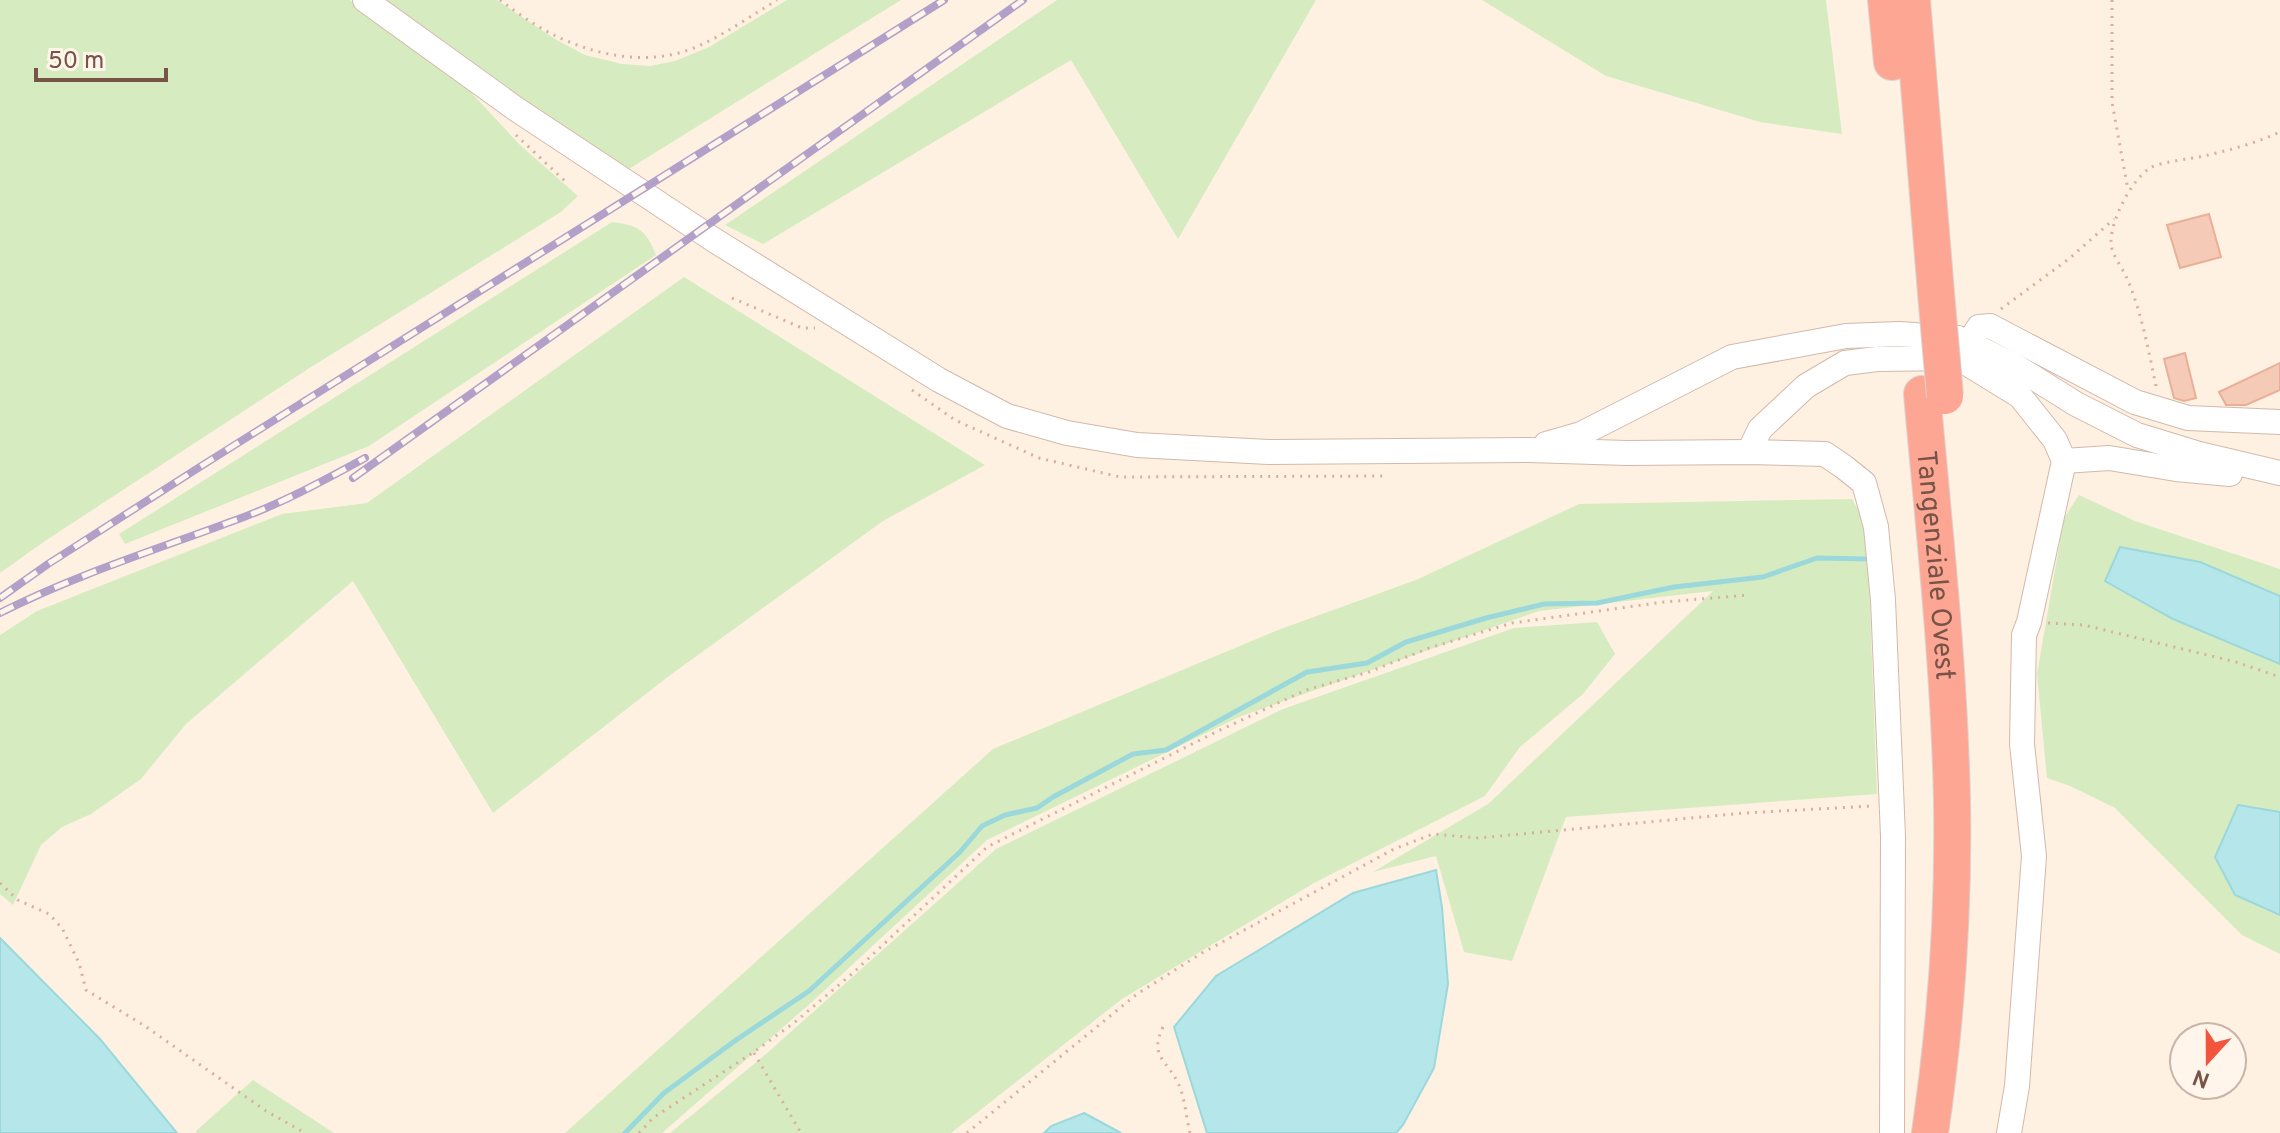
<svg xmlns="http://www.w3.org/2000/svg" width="2280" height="1133" font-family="Overpass,sans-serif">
<rect width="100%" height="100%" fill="#fef1e2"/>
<g fill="#d6ecc0">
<polygon points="0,0 350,0 451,71 520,145 578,196 561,212 308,369 45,541 0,573"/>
<polygon points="381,0 497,0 555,39 585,55 622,64 650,66 675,61 709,47 787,0 901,0 624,172"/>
<polygon points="1057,0 1316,0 1178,239 1071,60 763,244 725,225"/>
<polygon points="1482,0 1826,0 1842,134 1760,122 1606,76"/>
<path d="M612,222c26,3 34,8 44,33l-287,191 -244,98 -6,-10z"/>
<polygon points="684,277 985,465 883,521 669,676 493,813 353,581 186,724 141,779 91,814 62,827 41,845 13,905 0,894 0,635 37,611 282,514 367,503"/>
<polygon points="2079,495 2135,521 2280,569 2280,954 2242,935 2115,808 2070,786 2047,778 2037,674 2064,518"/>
<polygon points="1852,499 1867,526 1877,794 1566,817 1512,961 1464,952 1436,856 1373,872 1488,804 1713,591 1539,611 1239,717 987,840 812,1002 662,1133 565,1133 993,749 1278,630 1416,580 1579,504"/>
<polygon points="1597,622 1615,654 1583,694 1520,747 1485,796 1314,883 1122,999 951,1133 670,1133 766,1054 996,849 1283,709 1514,628"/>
<polygon points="253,1080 334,1133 197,1133 196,1131"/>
</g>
<g fill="#b5e6e9" stroke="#9bd8db" stroke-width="2">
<polygon points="2120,547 2200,562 2280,596 2280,664 2173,619 2105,581"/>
<polygon points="2238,805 2280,812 2280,915 2235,895 2215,857"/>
<polygon points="1436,870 1442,907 1448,984 1434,1068 1403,1125 1396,1133 1207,1133 1174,1027 1216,976 1353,893"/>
<polygon points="0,938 100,1039 177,1133 0,1133"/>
<polygon points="1084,1113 1121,1133 1044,1133 1051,1126"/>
</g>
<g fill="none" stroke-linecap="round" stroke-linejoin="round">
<polyline stroke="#9bd8db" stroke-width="5" points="625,1133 664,1093 736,1040 809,991 960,852 982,826 1005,815 1037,808 1053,797 1133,754 1166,750 1307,672 1367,663 1406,642 1486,618 1544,604 1597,603 1674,587 1763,577 1817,558 1869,559"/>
</g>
<g fill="#f5cbb8" stroke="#e9af97" stroke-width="2">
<polygon points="2209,214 2221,257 2180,268 2167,225"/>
<polygon points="2185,353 2196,398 2184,401 2174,398 2164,359"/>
<polygon points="2280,363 2280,390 2246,405 2226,405 2219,392"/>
</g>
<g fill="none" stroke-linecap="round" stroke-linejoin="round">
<defs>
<g id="minor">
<polyline points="365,0 516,109 714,240 939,380 1007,416 1067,433 1137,445 1268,452 1529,450 1627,453 1749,452 1825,454 1844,467 1864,483 1876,527 1883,600 1893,836 1892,1133"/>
<polyline points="1968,343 1979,327 1990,326 2135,402 2188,418 2280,422"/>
<polyline points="1546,444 1581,434 1732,357 1846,336 1899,334 1958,338 2012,364 2076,404 2137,435 2199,454 2280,473"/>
<polyline points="1749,452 1760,429 1806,386 1845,363 1877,359 1958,358 2020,396 2055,440 2064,461 2029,622 2024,635 2022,744 2034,856 2017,1086 2009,1133"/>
<polyline points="2064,461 2109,458 2176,469 2230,474"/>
</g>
<g id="highway">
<polyline points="1886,0 1892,62"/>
<polyline points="1912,0 1936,293"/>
<path id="s1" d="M1922,394c12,134 27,270 30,406 2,111 -6,223 -22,333"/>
</g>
</defs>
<use href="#minor" stroke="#d2b9ab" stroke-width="26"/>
<use href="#highway" stroke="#dcd2cf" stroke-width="38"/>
<g stroke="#daae9b" stroke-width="3" stroke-dasharray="2 6" stroke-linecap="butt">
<path d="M500,0c16,12 34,25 52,34 43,22 98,33 144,13 28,-12 55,-31 81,-47"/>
<polyline points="2112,0 2112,102 2128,190"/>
<polyline points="516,135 567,183"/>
<polyline points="732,298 802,328 815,328"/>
<polyline points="2001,309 2070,258 2114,219"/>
<path d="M2156,386c-8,-38 -15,-77 -31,-112 -5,-9 -15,-23 -14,-33 0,-21 21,-62 39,-73 9,-6 41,-9 54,-12 26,-6 52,-13 76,-24"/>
<polyline points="912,390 955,420 1039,458 1120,477 1388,476"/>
<polyline points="2048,623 2084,625 2236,662 2280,677"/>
<polyline points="0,883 18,900 49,914 62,928 79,963 86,990 145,1026 266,1111 305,1133"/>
<path d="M1163,1027c-14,29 3,32 15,56 7,14 8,34 12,50"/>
<polyline points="754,1053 801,1133"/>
<polyline points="639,1133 653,1118 754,1052 795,1022 853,973 987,847 1218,731 1306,690 1369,672 1429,648 1512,623 1664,602 1749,595"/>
<polyline points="967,1133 1137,994 1202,953 1394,849 1433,834 1478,838 1745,813 1872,806"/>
</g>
<use href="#minor" stroke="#fff" stroke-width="24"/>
<use href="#highway" stroke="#fda694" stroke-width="36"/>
<defs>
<g id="rail">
<polyline points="353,478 1023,0"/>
<polyline points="0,598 48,564 206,463 944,0"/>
<path d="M0,613c75,-38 155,-63 233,-92 46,-16 90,-40 132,-63"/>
</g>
</defs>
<use href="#rail" stroke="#b2a0c8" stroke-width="8"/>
<use href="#rail" stroke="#fff5ea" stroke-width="5" stroke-dasharray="15" stroke-linecap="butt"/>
<defs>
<polyline id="highway-bridge" points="1936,293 1945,396"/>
</defs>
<use href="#highway-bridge" stroke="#dcd2cf" stroke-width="38" stroke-linecap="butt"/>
<use href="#highway-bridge" stroke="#fda694" stroke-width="36"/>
</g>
<g text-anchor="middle" stroke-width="8" stroke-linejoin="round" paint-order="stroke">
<g font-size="28" fill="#785347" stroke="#fff5ea">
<text dy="10" stroke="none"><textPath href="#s1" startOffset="172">Tangenziale Ovest</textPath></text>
</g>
</g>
<g transform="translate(2208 1061) rotate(201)"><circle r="38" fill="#fff5ea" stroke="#c9b4a9" stroke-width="2"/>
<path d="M0-6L14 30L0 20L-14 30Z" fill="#f1553e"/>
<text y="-12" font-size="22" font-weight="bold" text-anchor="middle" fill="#785347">N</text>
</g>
<path d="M36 68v12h130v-12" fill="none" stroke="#785347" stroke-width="4"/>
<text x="48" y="68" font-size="24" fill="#785347" stroke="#fff5ea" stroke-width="6" paint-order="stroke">50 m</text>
</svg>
